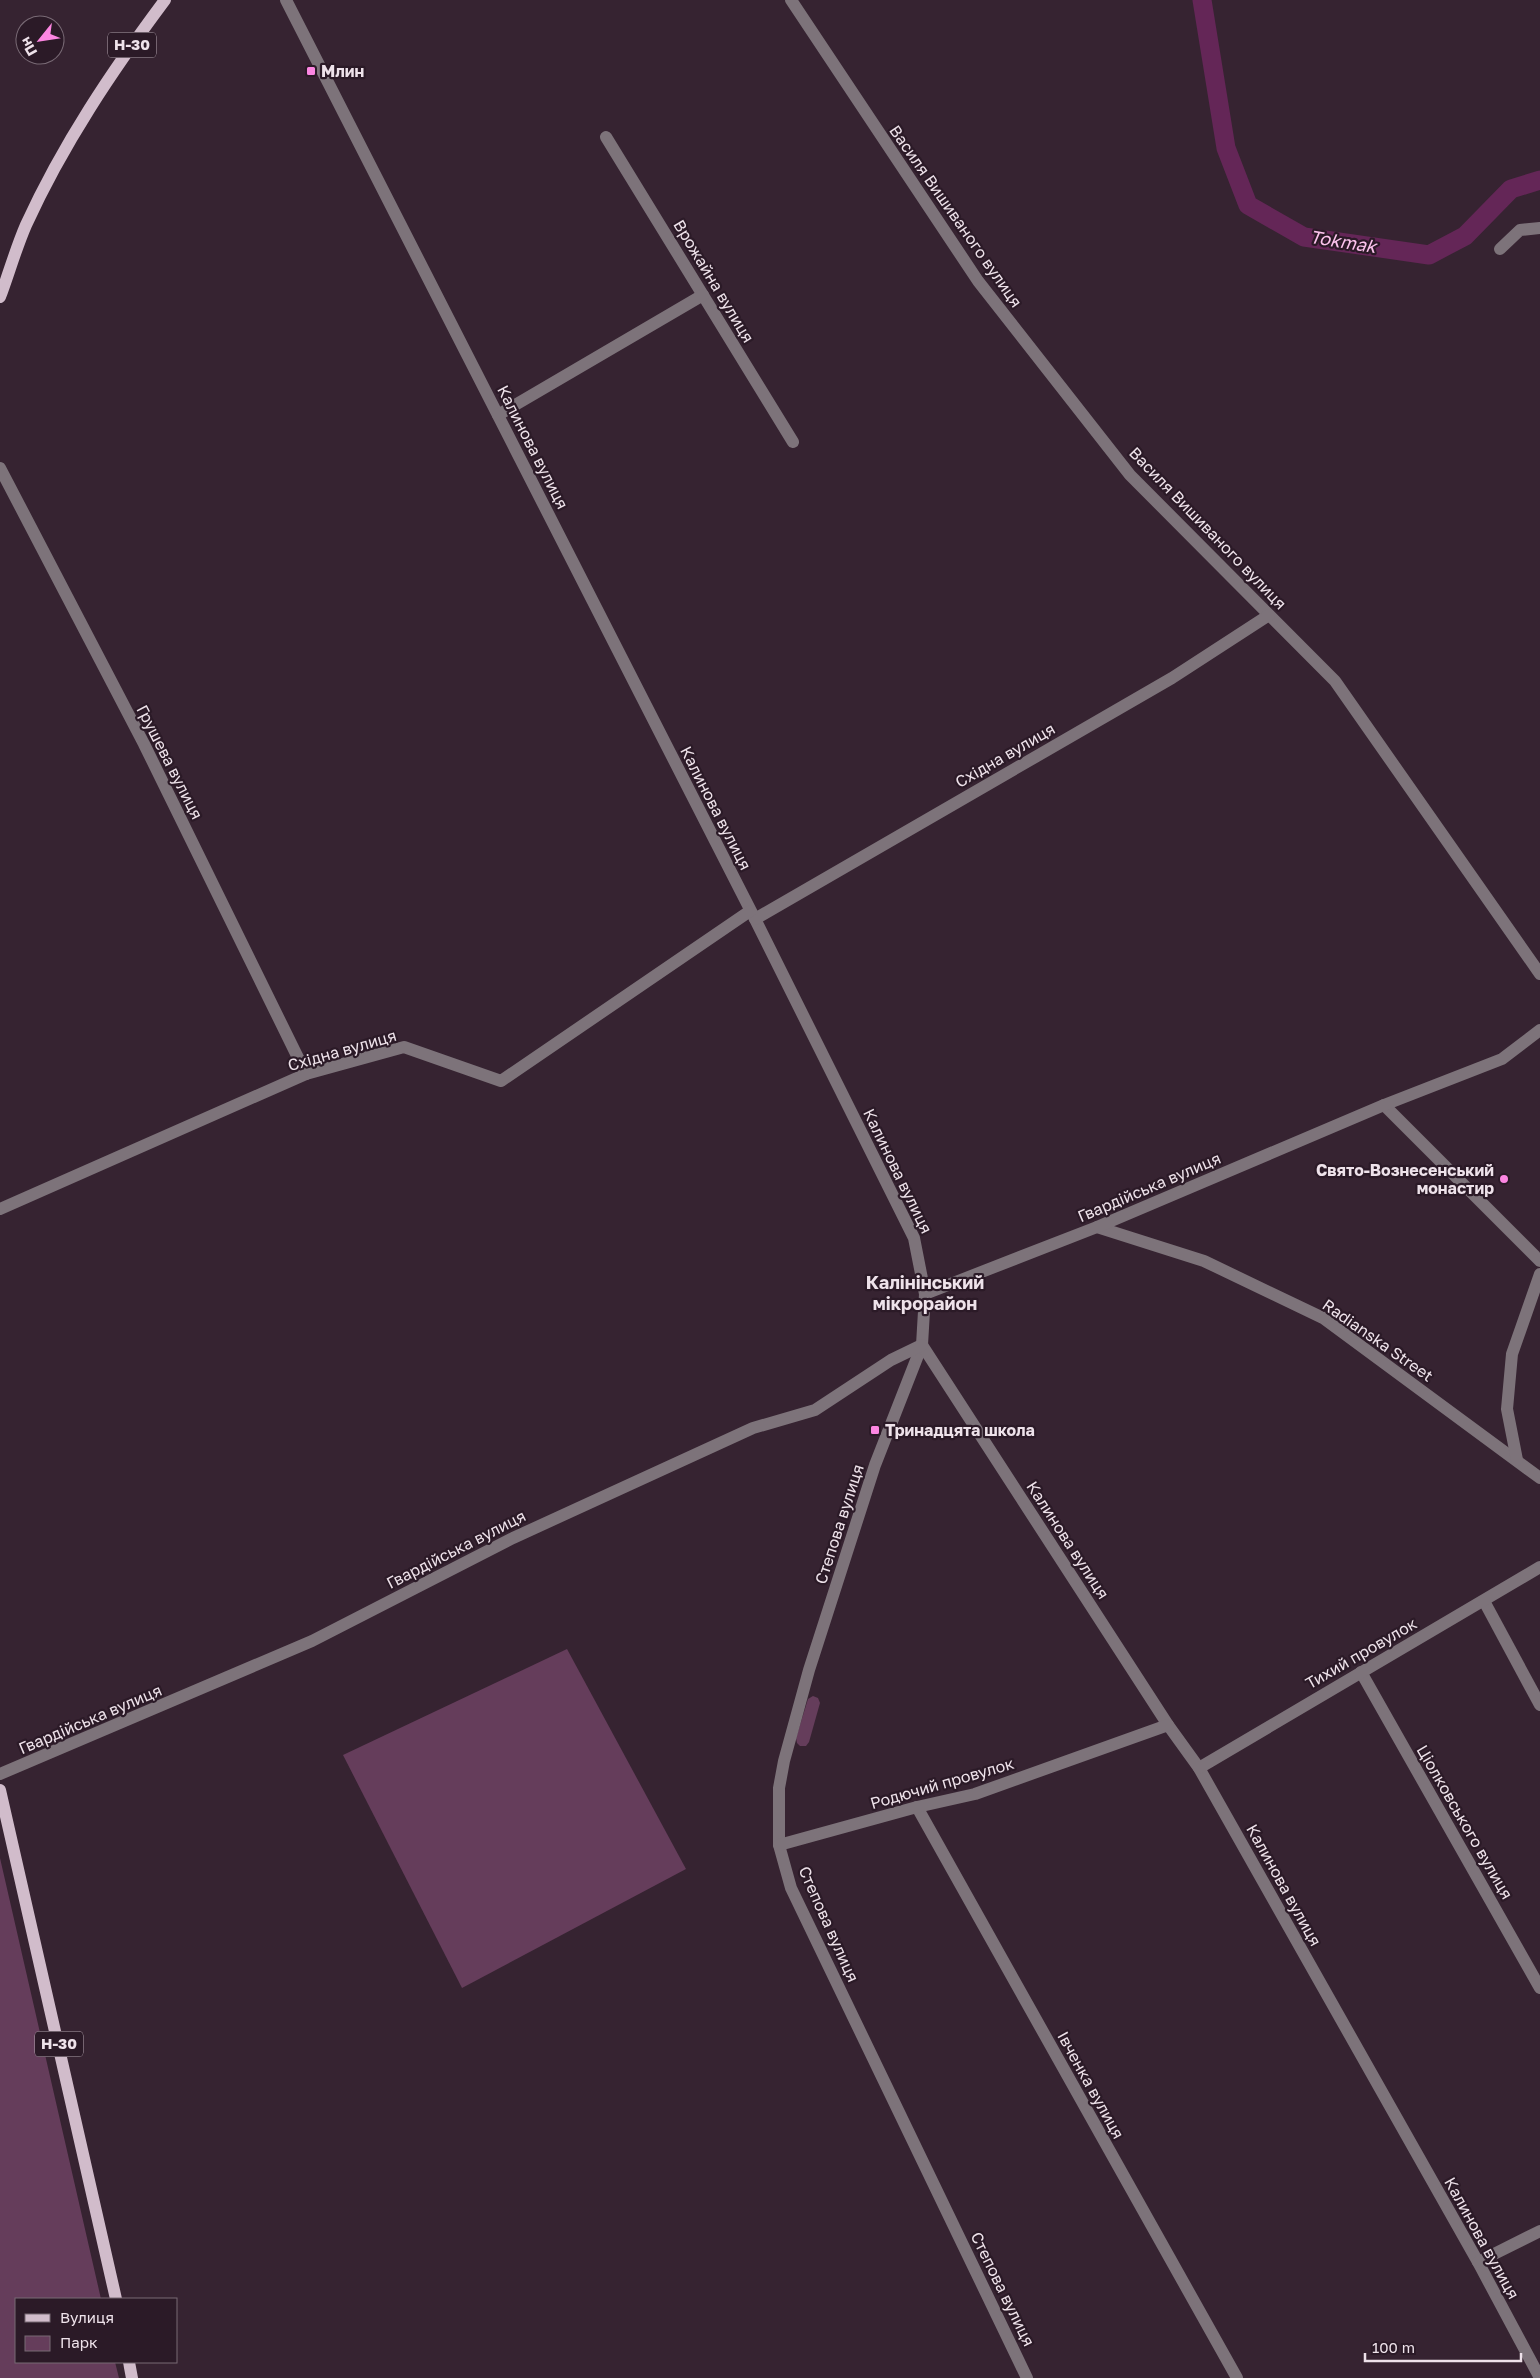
<svg xmlns="http://www.w3.org/2000/svg" width="1540" height="2378" font-family="'Golos Text',sans-serif">
<rect width="100%" height="100%" fill="#362331"/>
<g fill="#653d5b">
<polygon points="567,1649 686,1869 462,1988 343,1755"/>
<polygon points="813,1696 818,1698 820,1703 809,1742 806,1746 800,1746 797,1743 796,1738 808,1699"/>
<polygon points="0,1858 101,2299 16,2299 16,2362 115,2362 119,2378 0,2378"/>
</g>
<g fill="none" stroke-linecap="round" stroke-linejoin="round">
<polyline stroke="#642657" stroke-width="19" points="1202,0 1226,148 1248,205 1304,237 1429,255 1465,236 1511,189 1540,180"/>
<g stroke="#7d737a" stroke-width="12">
<polyline points="286,0 755,919 914,1238 925,1294 922,1345 875,1465 809,1670 784,1761 779,1788 779,1845 791,1888 1027,2378"/>
<polyline points="791,0 978,281 1130,475 1335,681 1540,974"/>
<polyline points="606,137 793,442"/>
<polyline points="1500,249 1520,230 1540,228"/>
<polyline points="498,415 703,295"/>
<polyline points="0,468 144,744 306,1074"/>
<polyline points="755,919 1172,678 1269,615"/>
<polyline points="1384,1105 1540,1261"/>
<polyline points="0,1209 306,1074 404,1047 501,1081 750,911"/>
<polyline points="1097,1227 1204,1261 1323,1318 1540,1478"/>
<polyline points="925,1294 1097,1227 1384,1105 1502,1059 1540,1030"/>
<polyline points="922,1345 1168,1725 1199,1768 1478,2262 1540,2378"/>
<polyline points="1517,1460 1507,1409 1512,1354 1540,1274"/>
<polyline points="1484,1601 1540,1705"/>
<polyline points="1361,1672 1540,1988"/>
<polyline points="1199,1768 1540,1567"/>
<polyline points="0,1774 312,1641 513,1538 753,1428 815,1410 891,1360 922,1345"/>
<polyline points="917,1807 1237,2378"/>
<polyline points="779,1845 917,1807 975,1794 1168,1725"/>
<polyline points="1478,2262 1540,2231"/>
</g>
<g stroke="#d1bccb" stroke-width="12">
<path d="M0,297c9,-24 16,-49 26,-72 37,-81 86,-154 139,-225"/>
<polyline points="0,1790 116,2299"/>
<polyline points="129,2362 132,2378"/>
</g>
</g>
<g fill="#fd86e2" stroke="#2b1a27" stroke-width="2">
<rect x="306" y="66" width="10" height="10" rx="2.5"/>
<circle cx="1504" cy="1179" r="5"/>
<rect x="870" y="1425" width="10" height="10" rx="2.5"/>
</g>
<g text-anchor="middle" stroke-width="4.5" stroke-linejoin="round" paint-order="stroke">
<g fill="#2b1a27" stroke="#b4a6b0" stroke-width="1">
<rect x="108" y="32.5" width="48" height="25" rx="4"/>
<rect x="35" y="2031.5" width="48" height="25" rx="4"/>
</g>
<g font-size="15" font-weight="bold" fill="#eee2ea">
<text x="132" y="50">Н-30</text>
<text x="59" y="2049">Н-30</text>
</g>
<g font-size="16" font-weight="bold" fill="#eee2ea" stroke="#2b1a27" text-anchor="start">
<text x="321" y="77">Млин</text>
<text x="1494" y="1176" text-anchor="end">Cвято-Вознесенський<tspan x="1494" dy="18">монастир</tspan></text>
<text x="885" y="1436">Тринадцята школа</text>
</g>
<g font-size="16" fill="#eee2ea" stroke="#2b1a27">
<text transform="translate(956 216) rotate(55)" y="6">Василя Вишиваного вулиця</text>
<text transform="translate(714 281) rotate(59)" y="6">Врожайна вулиця</text>
<text transform="translate(533 447) rotate(63)" y="6">Калинова вулиця</text>
<text transform="translate(1208 528) rotate(46)" y="6">Василя Вишиваного вулиця</text>
<text transform="translate(1005 755) rotate(-30)" y="6">Східна вулиця</text>
<text transform="translate(170 762) rotate(63)" y="6">Грушева вулиця</text>
<text transform="translate(716 808) rotate(63)" y="6">Калинова вулиця</text>
<text transform="translate(342 1050) rotate(-16)" y="6">Східна вулиця</text>
<text transform="translate(898 1171) rotate(64)" y="6">Калинова вулиця</text>
<text transform="translate(1149 1187) rotate(-23)" y="6">Гвардійська вулиця</text>
<text transform="translate(1378 1340) rotate(35)" y="6">Radianska Street</text>
<text transform="translate(839 1524) rotate(-72)" y="6">Степова вулиця</text>
<text transform="translate(1068 1540) rotate(57)" y="6">Калинова вулиця</text>
<text transform="translate(456 1549) rotate(-27)" y="6">Гвардійська вулиця</text>
<text transform="translate(1361 1653) rotate(-30)" y="6">Тихий провулок</text>
<text transform="translate(90 1719) rotate(-23)" y="6">Гвардійська вулиця</text>
<text transform="translate(942 1783) rotate(-16)" y="6">Родючий провулок</text>
<text transform="translate(1465 1822) rotate(60)" y="6">Ціолковського вулиця</text>
<text transform="translate(1284 1885) rotate(61)" y="6">Калинова вулиця</text>
<text transform="translate(829 1924) rotate(66)" y="6">Степова вулиця</text>
<text transform="translate(1091 2085) rotate(61)" y="6">Івченка вулиця</text>
<text transform="translate(1482 2238) rotate(61)" y="6">Калинова вулиця</text>
<text transform="translate(1003 2289) rotate(64)" y="6">Степова вулиця</text>
</g>
<g font-size="18" font-style="italic" fill="#fcc3ed" stroke="#2b1a27">
<text transform="translate(1343 242) rotate(9)" y="6">Tokmak</text>
</g>
<g font-size="18" font-weight="bold" fill="#eee2ea" stroke="#2b1a27">
<text x="925" y="1289">Калінінський<tspan x="925" dy="21">мікрорайон</tspan></text>
</g>
</g>
<rect x="15" y="2298" width="162" height="65" fill="#2b1a27" stroke="#796a75"/>
<rect x="25" y="2314" width="25" height="8" fill="#d1bccb" stroke="#796a75"/>
<text x="60" y="2323" font-size="15" fill="#eee2ea">Вулиця</text>
<rect x="25" y="2336" width="25" height="15" fill="#653d5b" stroke="#796a75"/>
<text x="60" y="2348" font-size="15" fill="#eee2ea">Парк</text>
<g transform="translate(40 40) rotate(240)"><circle r="24" fill="#2b1a27" stroke="#796a75"/>
<path d="M0-4L9 19L0 12L-9 19Z" fill="#fd86e2"/>
<text y="-8" font-size="14" font-weight="bold" text-anchor="middle" fill="#eee2ea">Пн</text>
</g>
<path d="M1365 2353v8h156v-8" fill="none" stroke="#eee2ea" stroke-width="2.5"/>
<text x="1372" y="2353" font-size="15" fill="#eee2ea" stroke="#2b1a27" stroke-width="4" paint-order="stroke">100 m</text>
</svg>
